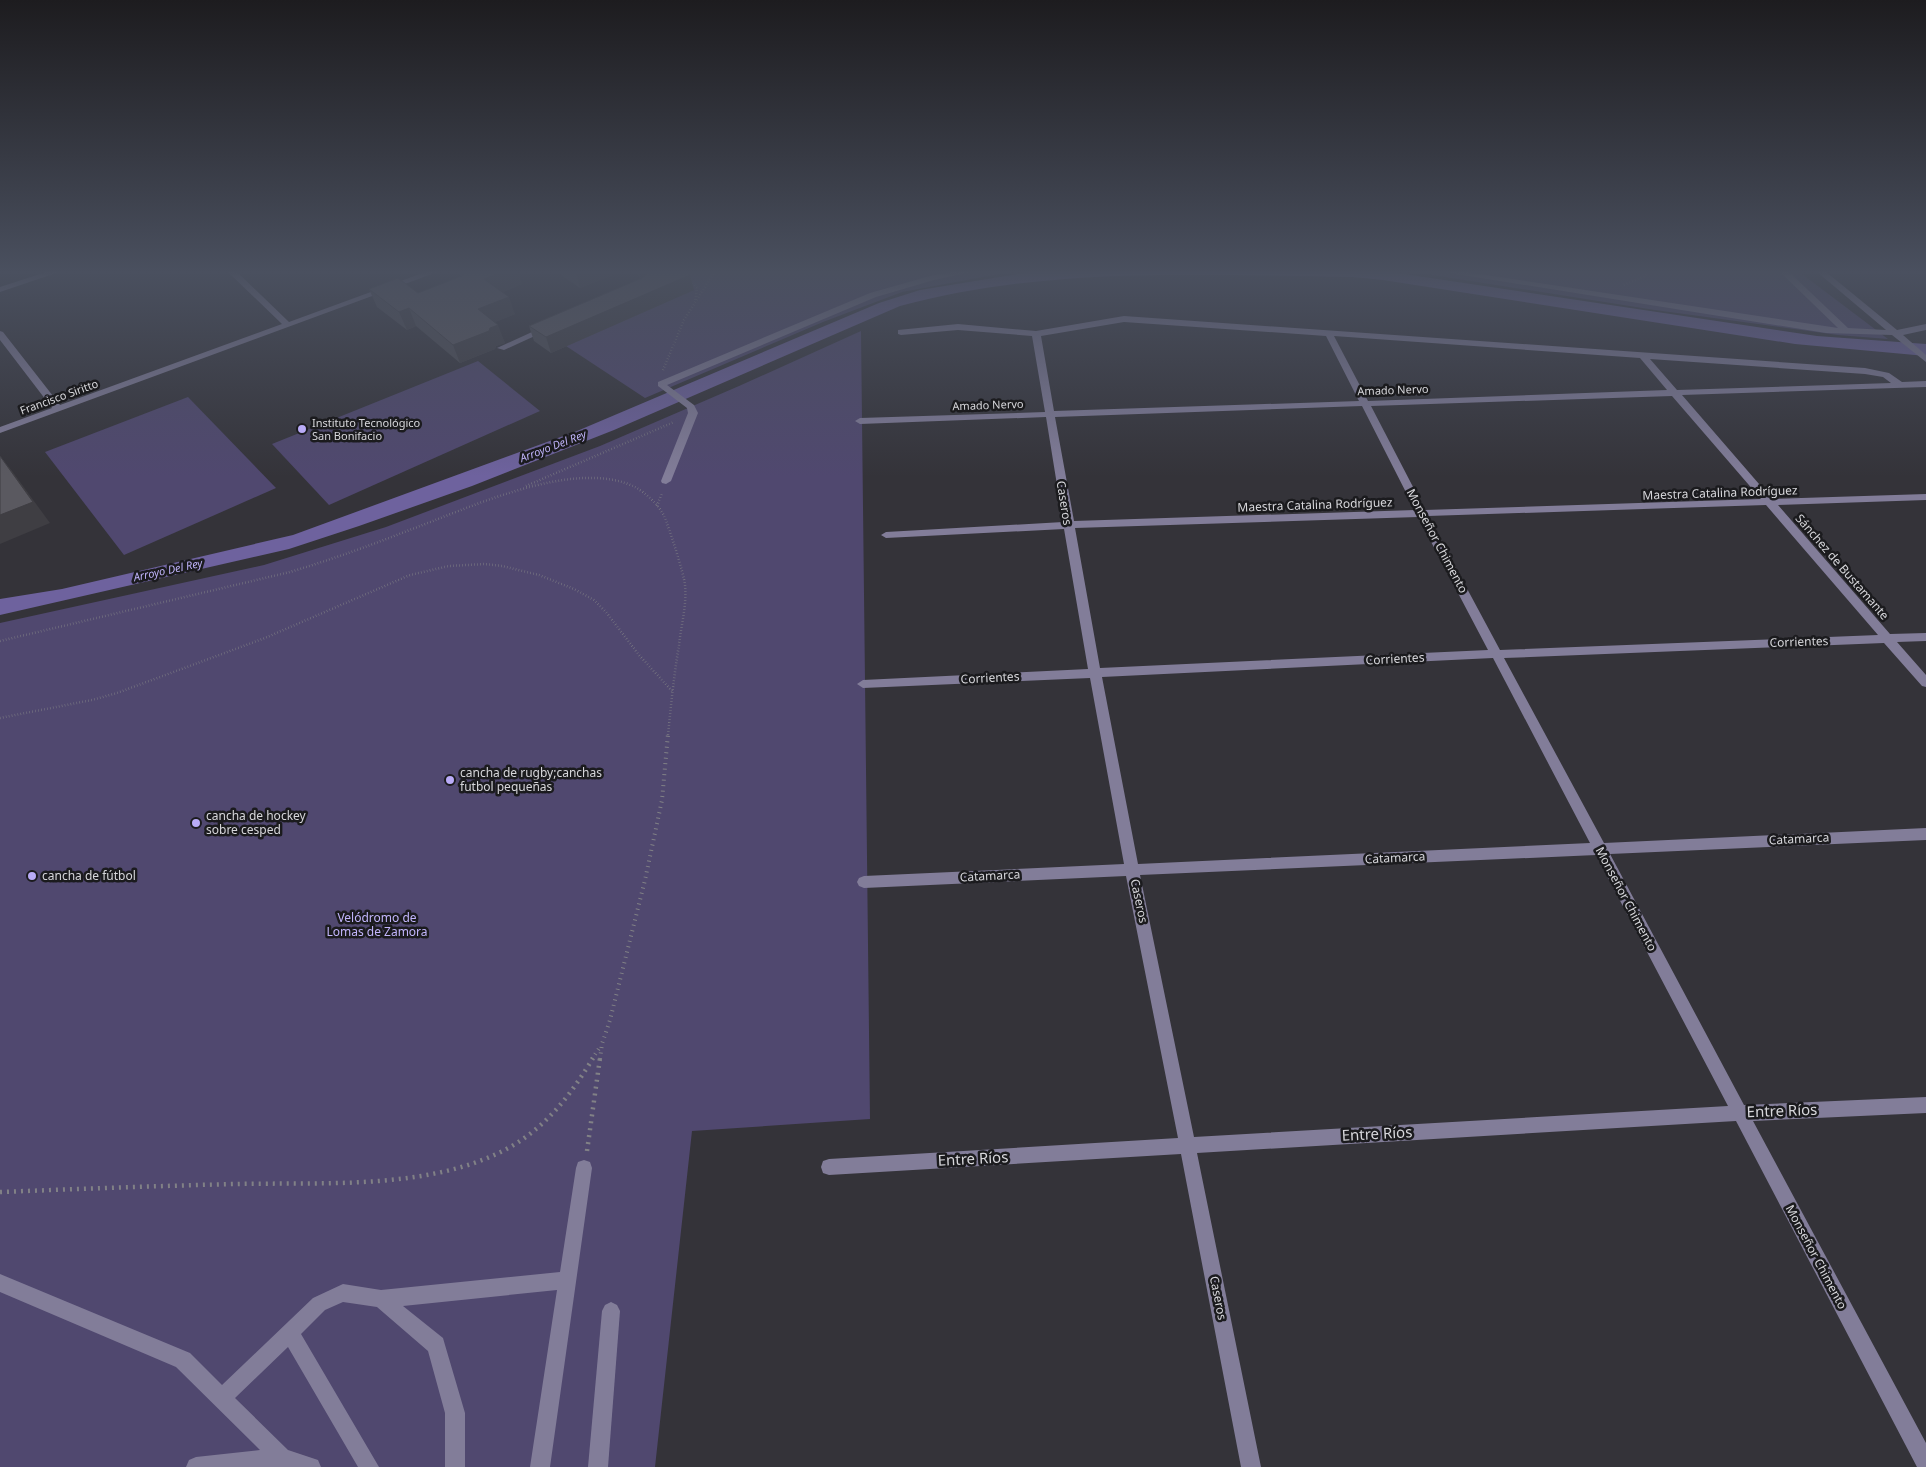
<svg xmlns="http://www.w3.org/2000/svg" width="1926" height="1467" font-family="'Noto Sans',sans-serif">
<rect width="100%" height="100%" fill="#343339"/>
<g fill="#50486f">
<polygon points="662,271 1015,271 902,292 823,322 645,398 566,346 693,290"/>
<polygon points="1408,271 1798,271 1888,339 1838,335 1655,310"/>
<polygon points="861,331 870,1119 692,1131 655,1467 0,1467 0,623 264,565 386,527 600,446 739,386"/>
<polygon points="478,361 540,411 329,505 272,444"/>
<polygon points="188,397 276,488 124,555 45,452"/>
</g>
<path fill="#6e629e" d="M1036,271h348l433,65 109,8v12l-131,-12 -412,-64 -30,-3c-154,-2 -304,-11 -453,29l-286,124 -142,56 -113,40 -70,23 -289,66v-16l62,-10 231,-54 284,-104 302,-128 41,-13z"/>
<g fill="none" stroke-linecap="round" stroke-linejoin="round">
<g stroke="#818186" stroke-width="2.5" stroke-dasharray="0.5 2.5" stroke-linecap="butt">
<polyline points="688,279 697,288 695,301"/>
<polyline points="1624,285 1643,277 1650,271"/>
<polyline points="663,370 684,320 715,271"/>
<polyline points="526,486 674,422"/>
<polyline points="657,506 662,493"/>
<path d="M0,641l290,-69c40,-12 79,-26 117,-41 60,-22 167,-74 228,-44 11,6 24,18 29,29 5,11 20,58 21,69 2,20 -4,41 -6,60 -5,30 -8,60 -11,90"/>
<polyline points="0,718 92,700 117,693 265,638 410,575 449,566 485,564 502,566 539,575 574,589 594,600 606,612 639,655 672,691"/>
</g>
<g stroke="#818186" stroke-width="4" stroke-dasharray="1 4.5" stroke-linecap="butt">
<polyline points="592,1059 600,1047"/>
<polyline points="600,1059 602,1044 610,1020 645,880 662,800 668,734"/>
</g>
<g stroke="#818186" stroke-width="4.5" stroke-dasharray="2 5" stroke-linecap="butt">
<polyline points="587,1151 600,1058"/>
<path d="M0,1192c78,-3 156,-6 234,-8 89,-2 199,7 278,-38 36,-21 60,-53 81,-88"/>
</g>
<g fill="#827d99" fill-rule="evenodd">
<polygon points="49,271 62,271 0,292 0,287"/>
<polygon points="227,271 236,271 289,322 428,271 440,271 0,433 0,427 52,408 0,340 0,331 3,332 60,405 282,324"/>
<polygon points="957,271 976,271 934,280 876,297 667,385 694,405 698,413 671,481 666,484 662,483 661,481 688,413 687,408 658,386 658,382 870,293 930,276"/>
<polygon points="1437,271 1459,271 1838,328 1779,271 1788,271 1848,328 1886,330 1816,271 1825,271 1897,330 1926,324 1926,330 1903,335 1926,355 1926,362 1892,335 1826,333"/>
<path d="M1124,316l741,52 24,5 13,9 24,-1v6l-244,8 90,104 154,-5v6l-148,5 112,129 36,-1v8l-29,1 29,33v12l-4,-1 -38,-43 -380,15 100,185 322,-15v12l-316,14 134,251 182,-8v16l-173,8 173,322v24h-9l-181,-346 -539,32 64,314h-20l-60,-313 -352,21 -6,-2 -2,-6 2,-6 6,-2 349,-21 -52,-262 -262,12 -5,-2 -2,-4 2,-4 5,-2 260,-12 -34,-186 -227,10 -6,-4 6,-4 225,-11 -24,-140 -178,9 -5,-3 5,-3 177,-10 -17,-105 -186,7 -5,-3 5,-3 185,-6 -13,-76 -74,-6 -57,5 -3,-1v-4l60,-6 78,7zM1124,322l202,14 33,65 -305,10 -13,-75zM1334,336l306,22 27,32 -299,11zM1650,359l215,15 18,3 8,6 -214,7zM1672,396l89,103 -336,11 -54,-104zM1362,406l53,104 -341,11 -19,-104zM1766,505l112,130 -378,15 -72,-134zM1418,517l70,133 -388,18 -25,-140zM1493,658l97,185 -452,21 -36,-187zM1596,855l132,251 -534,31 -54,-262z"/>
<polygon points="543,327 550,329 504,350 497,348"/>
<polygon points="584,1160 590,1162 592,1168 550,1467 530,1467 557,1290 403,1306 443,1338 445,1345 465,1413 465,1467 445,1467 445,1413 428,1351 377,1307 343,1302 325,1310 301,1334 379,1467 358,1467 288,1347 235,1398 288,1450 318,1460 321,1467 186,1467 189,1460 196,1457 260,1450 176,1367 0,1292 0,1274 190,1353 222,1385 313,1298 343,1284 381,1290 560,1272 576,1168 578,1162"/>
<polygon points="611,1302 617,1305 620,1311 608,1467 588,1467 602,1311 605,1305"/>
</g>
</g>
<g fill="#4d4d53">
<polygon points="555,271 623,271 580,288"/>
<polygon points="637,271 647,271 647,274 694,290 551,353 534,341 529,326 640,279"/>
<polygon points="459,272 522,284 503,292 515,314 495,322 505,343 496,346 495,349 460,363 416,326 407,330 377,307 369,289 418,293 461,277"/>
</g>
<g fill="#3f3e43">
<polygon points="504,271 518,271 522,284 491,297 484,279"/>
<polygon points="576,271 623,271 580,288"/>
<polygon points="639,271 647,271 648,278 642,283"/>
<polygon points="690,275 694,290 551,353 546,337"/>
<polygon points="509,297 515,314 484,327 478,309"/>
<polygon points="409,308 416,326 407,330 399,312"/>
<polygon points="498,325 505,343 496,346 495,349 460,363 453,345"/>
<polygon points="0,456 12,471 50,523 0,544"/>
</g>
<g fill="#5a5960" stroke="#3f3e43">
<polygon points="459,271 504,271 484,279 509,297 478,309 498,325 490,328 489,331 453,345 409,308 399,312 369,289 398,278 418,293 464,275"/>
<polygon points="651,271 684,271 690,275 546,337 529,326 642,278"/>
<polygon points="0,456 33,502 0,515"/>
</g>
<linearGradient id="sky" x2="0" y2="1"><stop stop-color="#1d1c1f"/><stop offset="0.57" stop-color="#4a505f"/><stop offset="1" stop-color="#4a505f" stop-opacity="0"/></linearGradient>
<rect width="1926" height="477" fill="url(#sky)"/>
<g fill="#b9abf7" stroke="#1b1b1e" stroke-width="2">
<circle cx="302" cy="429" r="5"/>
<circle cx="450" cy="780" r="5"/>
<circle cx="196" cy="823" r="5"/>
<circle cx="32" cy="876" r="5"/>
</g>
<g text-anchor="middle" stroke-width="5" stroke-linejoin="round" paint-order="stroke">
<g font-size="11" fill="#d7d7db" stroke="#1b1b1e">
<text transform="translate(1393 390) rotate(-2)" y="4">Amado Nervo</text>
<text transform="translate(59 397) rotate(-20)" y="4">Francisco Siritto</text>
<text transform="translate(988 405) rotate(-2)" y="4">Amado Nervo</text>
</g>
<g font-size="11" fill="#d7d7db" stroke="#1b1b1e" text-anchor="start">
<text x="312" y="427">Instituto Tecnológico<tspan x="312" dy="13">San Bonifacio</tspan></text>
</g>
<g font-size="11" font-style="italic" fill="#bfb3f9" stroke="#1b1b1e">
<text transform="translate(553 446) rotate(-21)" y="4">Arroyo Del Rey</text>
<text transform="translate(168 570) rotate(-12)" y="4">Arroyo Del Rey</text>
</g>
<g font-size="12" fill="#d7d7db" stroke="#1b1b1e">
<text transform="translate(1720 493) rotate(-2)" y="4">Maestra Catalina Rodríguez</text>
<text transform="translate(1064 503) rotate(81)" y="4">Caseros</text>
<text transform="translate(1315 505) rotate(-2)" y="4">Maestra Catalina Rodríguez</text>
<text transform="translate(1437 541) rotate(62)" y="4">Monseñor Chimento</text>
<text transform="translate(1842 567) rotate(49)" y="4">Sánchez de Bustamante</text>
<text transform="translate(1799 642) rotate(-2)" y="4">Corrientes</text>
<text transform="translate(1395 659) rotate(-3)" y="4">Corrientes</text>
<text transform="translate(990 678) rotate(-3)" y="4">Corrientes</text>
<text transform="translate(1799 839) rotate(-3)" y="4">Catamarca</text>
<text transform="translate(1395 858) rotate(-3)" y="4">Catamarca</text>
<text transform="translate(990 876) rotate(-3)" y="4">Catamarca</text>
<text transform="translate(1626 899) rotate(62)" y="4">Monseñor Chimento</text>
<text transform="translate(1139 901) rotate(78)" y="4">Caseros</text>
<text transform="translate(1816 1257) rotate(62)" y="4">Monseñor Chimento</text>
<text transform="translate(1218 1298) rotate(79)" y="4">Caseros</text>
</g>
<g font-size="12" fill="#d7d7db" stroke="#1b1b1e" text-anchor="start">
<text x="460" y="777">cancha de rugby;canchas<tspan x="460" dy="14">futbol pequeñas</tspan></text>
<text x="206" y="820">cancha de hockey<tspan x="206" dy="14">sobre cesped</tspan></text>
<text x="42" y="880">cancha de fútbol</text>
</g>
<g font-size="12" fill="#c2b5fc" stroke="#1b1b1e">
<text x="377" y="922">Velódromo de<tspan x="377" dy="14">Lomas de Zamora</tspan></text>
</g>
<g font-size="15" fill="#d7d7db" stroke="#1b1b1e">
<text transform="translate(1782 1111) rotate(-2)" y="5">Entre Ríos</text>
<text transform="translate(1377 1134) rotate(-3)" y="5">Entre Ríos</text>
<text transform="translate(973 1159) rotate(-3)" y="5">Entre Ríos</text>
</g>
</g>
</svg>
